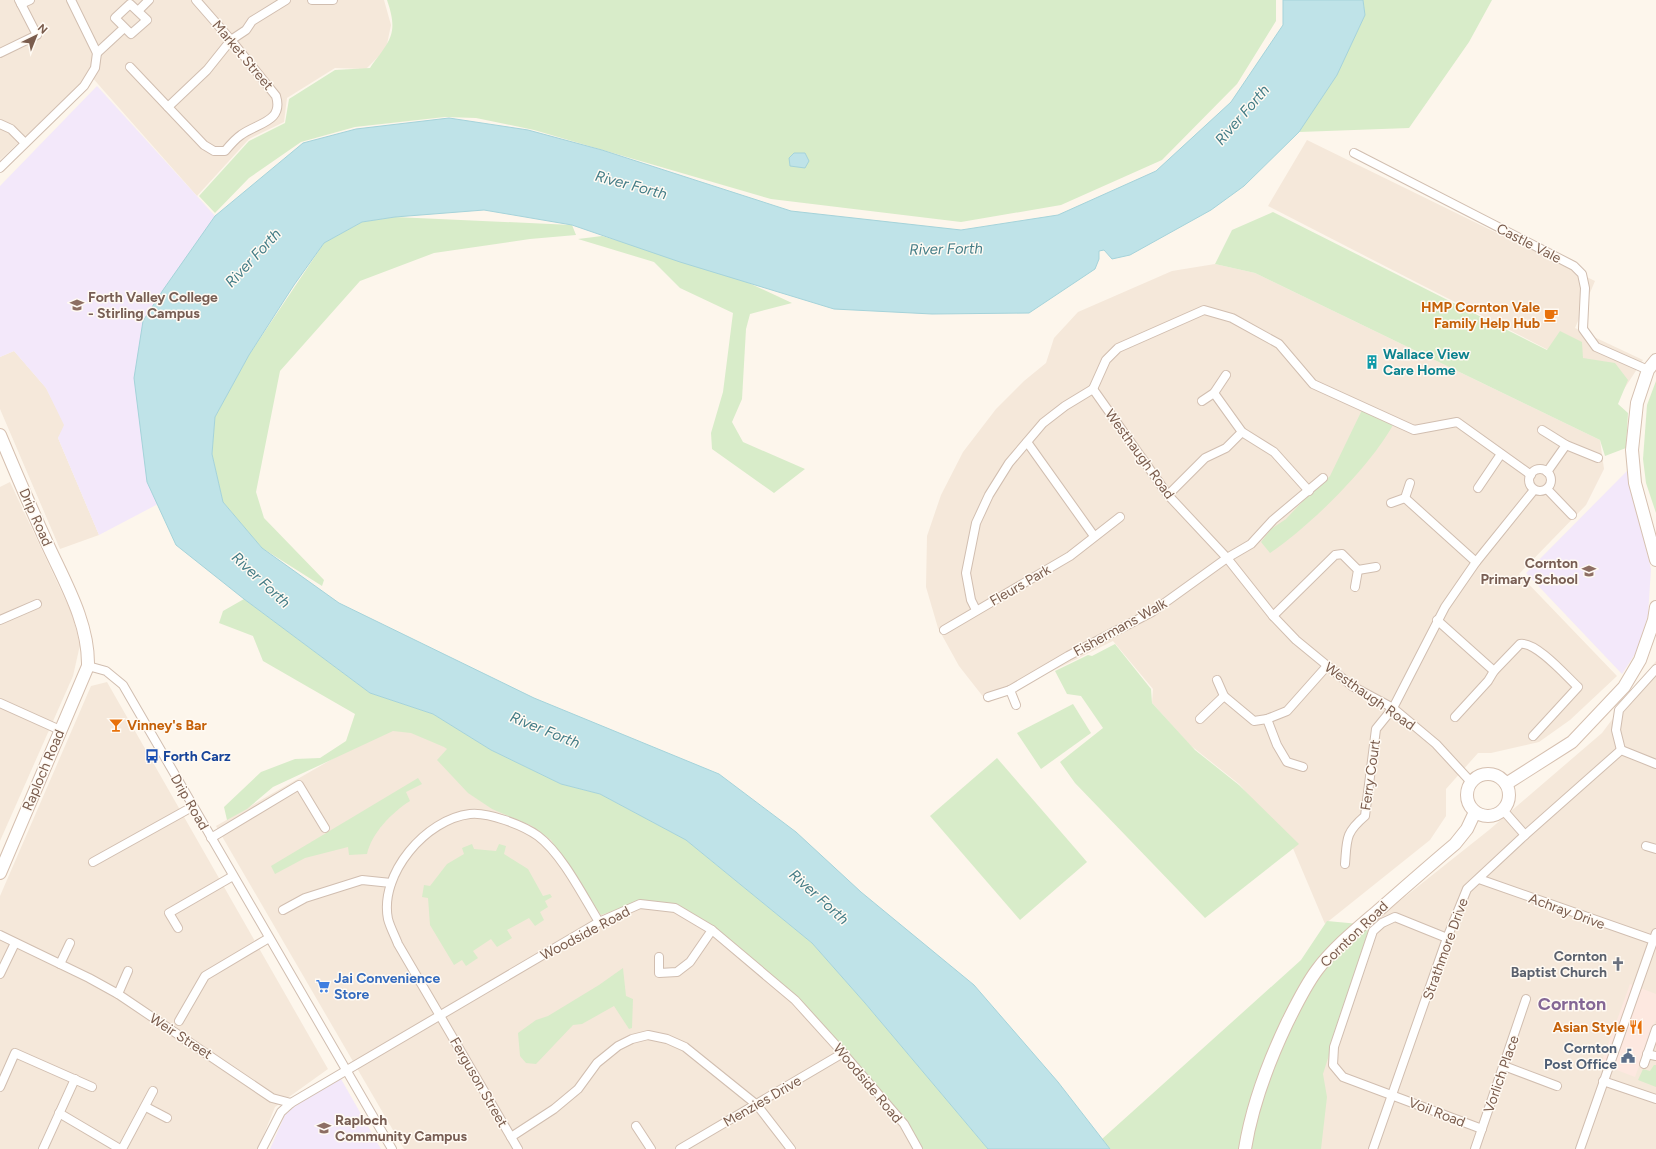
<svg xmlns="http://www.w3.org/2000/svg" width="1656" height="1149" font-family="Figtree,sans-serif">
<rect width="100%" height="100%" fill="#fdf6ec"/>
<g fill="#f5e8da">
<polygon points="0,0 384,0 391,25 386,49 366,69 335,68 287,98 284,122 249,139 197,196 90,75 0,160"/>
<polygon points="1307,140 1595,281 1575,328 1643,360 1624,389 1268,206"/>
<polygon points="1215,264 1255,273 1600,440 1604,469 1586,505 1519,574 1617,676 1570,720 1539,742 1491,753 1478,753 1446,789 1446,816 1430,840 1325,924 1292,846 1239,784 1190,745 1152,703 1153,689 1113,641 988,703 959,666 938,628 926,587 927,536 941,495 963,452 996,409 1024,381 1046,363 1054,338 1078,312 1172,271"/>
<polygon points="14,351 46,388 65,425 58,438 99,535 60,549 0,409 0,357"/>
<polygon points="10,482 72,614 80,645 73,676 0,841 0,487"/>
<polygon points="1656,661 1656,1149 1306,1149 1315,1085 1377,919 1489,830 1602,733"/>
<polygon points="107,682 328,1069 275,1107 258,1149 0,1149 0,896 91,686"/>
<polygon points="393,724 475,760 842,1027 919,1149 404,1149 216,826"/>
</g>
<polygon fill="#fde8e0" points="1630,984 1656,994 1656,1020 1635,1077 1601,1064"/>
<g fill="#f3e8fa">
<polygon points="97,86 215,216 163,290 143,321 147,482 158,504 99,535 58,438 64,425 46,388 14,351 0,357 0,186"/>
<polygon points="1627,471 1651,569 1648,615 1637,651 1622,674 1526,573"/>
<polygon points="341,1079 381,1149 270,1149 288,1108"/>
</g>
<g fill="#d8ecc9">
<path d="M387,0h889v21l-39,63 -75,76 -101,45 -100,17 -190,-23 -237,-69 -58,-12 -31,-1 -90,10 -54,15 -52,36 -34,35 -16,-17 50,-55 36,-18 4,-24 46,-29 35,-2c20,-28 29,-33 17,-68z"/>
<polygon points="1363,0 1492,0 1469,42 1409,128 1299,132 1337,75 1365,15"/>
<polygon points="1273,212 1547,350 1560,331 1582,342 1583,358 1615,363 1628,380 1618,404 1628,413 1626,448 1605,456 1600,440 1255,273 1215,264 1232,230"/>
<polygon points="395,217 572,225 576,235 530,239 434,253 360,281 280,371 256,492 264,518 324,580 322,586 262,548 223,502 212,454 215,417 249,355 324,243 362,222"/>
<polygon points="602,236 725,272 792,303 750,314 746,329 742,399 732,422 743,442 805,469 774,493 712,449 711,433 723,392 733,313 680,288 654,262 578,239"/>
<polygon points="1656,381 1656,513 1646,483 1643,459 1647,405"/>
<path d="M1362,410l31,15c-24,43 -83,101 -123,128l-9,-11 10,-13 15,-10 14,-15 30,-28z"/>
<polygon points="244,599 370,693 433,714 491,750 561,784 600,794 686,840 812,943 865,1003 988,1149 920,1149 900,1116 784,988 685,911 638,902 601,915 551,840 532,826 492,809 468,793 437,760 447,749 444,747 411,733 393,731 273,787 247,809 227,820 224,807 261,772 295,759 320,758 346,741 355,714 263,661 253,636 219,623 223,611"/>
<polygon points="1115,644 1151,689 1152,703 1195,750 1239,785 1299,844 1205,918 1075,783 1060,762 1103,728 1081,696 1067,694 1055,671 1088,655 1092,656"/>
<polygon points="1073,704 1091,733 1041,769 1017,733"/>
<polygon points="997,758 1087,862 1020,920 930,816"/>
<path d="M418,778l4,6 -16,8 4,9c-19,12 -38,32 -43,53l-18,1 -1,-8 -43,11 -30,16 -4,-8z"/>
<polygon points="472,844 474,849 496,851 499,844 506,846 504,854 528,869 543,896 550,894 552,897 545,901 548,907 540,912 544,920 535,926 529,918 507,930 512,938 497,947 491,939 473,951 478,958 466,966 462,960 454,965 430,925 428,898 422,897 424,885 430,886 447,864 464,854 462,848"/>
<polygon points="1327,921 1370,925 1323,1074 1327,1097 1321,1149 1110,1149 1102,1139 1301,960"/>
<polygon points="623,968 626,996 633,999 632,1028 629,1029 614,1006 582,1024 573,1025 536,1064 526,1063 520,1056 518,1033 536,1020 548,1016 599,985"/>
<polygon points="1654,1065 1656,1065 1656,1087 1638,1080 1643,1069 1650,1071"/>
</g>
<g fill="#bfe3e8" stroke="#a5d3da">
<polygon points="1283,0 1363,0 1365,15 1337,75 1299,132 1244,186 1211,210 1130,255 1112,259 1104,250 1099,251 1099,259 1095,269 1029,313 932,314 834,309 680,262 572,225 484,210 395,217 362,222 324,243 294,285 249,355 215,417 212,454 223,502 262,548 339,603 534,698 719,774 796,832 861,892 974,985 1058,1082 1110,1149 988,1149 865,1003 812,943 686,840 600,794 561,784 491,750 433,714 370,693 244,599 176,545 147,482 134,378 143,321 163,290 215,216 303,143 356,129 449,118 528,130 602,150 791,211 961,230 1058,215 1156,171 1231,102 1283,25"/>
<polygon points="794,153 805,153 809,161 805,168 790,166 789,158"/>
</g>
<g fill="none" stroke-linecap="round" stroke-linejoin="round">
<defs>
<g id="street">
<polyline points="312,0 333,0"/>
<polyline points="21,4 30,0"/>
<polygon points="130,4 147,20 131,34 115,18"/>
<polyline points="138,11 149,0"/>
<polyline points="0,53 37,35 19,0"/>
<polyline points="97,53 124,28"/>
<path d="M130,67l74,78 10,6h11c5,-6 10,-12 16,-16 16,-12 43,-13 35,-39l-45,-56 -35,-40"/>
<polyline points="168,107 207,70 231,40 246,30 252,21 286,0"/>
<polyline points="0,124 11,129 25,143"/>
<polyline points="1354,153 1574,266 1582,274 1585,288 1583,329 1596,347 1648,370"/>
<polyline points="0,168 84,86 95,68 97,53 71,0"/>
<polyline points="1093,389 1168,495 1227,558 1273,616 1296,640 1352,686 1393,708 1436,744 1471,782"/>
<polyline points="1093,389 1106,360 1118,348 1204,310 1232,318 1279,344 1313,384 1414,430 1457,422 1531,475"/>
<polyline points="1214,393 1242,432 1274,452 1309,491"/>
<polyline points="1202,401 1214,393 1226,375"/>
<polyline points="1542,430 1566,445 1598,458"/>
<polyline points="1027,442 1094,536"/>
<circle cx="1540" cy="480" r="11"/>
<polyline points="1547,472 1566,445"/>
<polyline points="1478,488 1501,454"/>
<polyline points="1547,489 1572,515"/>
<polyline points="1168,495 1205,458 1226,448 1242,432"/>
<polyline points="1405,498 1476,562"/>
<polyline points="1391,503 1405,498 1410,483"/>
<polyline points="1358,570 1376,567"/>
<polyline points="976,610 971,600 966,573 976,523 989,495 1009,463 1043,423 1065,406 1093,389"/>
<polyline points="1273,616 1335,555 1342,554 1358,570 1355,587"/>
<polyline points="0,620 37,604"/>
<polyline points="1437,620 1494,671"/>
<polyline points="944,630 1070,556 1120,517"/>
<polyline points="88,666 106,671 123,685 392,1149"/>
<polyline points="1217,680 1224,696"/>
<polyline points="1010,690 1016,705"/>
<polyline points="988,697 1010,690 1068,656 1152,612 1227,558 1251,544 1273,520 1323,478"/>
<polyline points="0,703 60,730"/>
<path d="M1455,717l33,-36 6,-10 26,-27c16,-3 47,33 58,43l-45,49"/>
<polyline points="1200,719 1224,696 1254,721 1267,719 1287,711 1327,666"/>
<polyline points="1267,719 1277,745 1287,762 1303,767"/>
<polyline points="1621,750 1616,730 1619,710 1656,669"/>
<polyline points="1503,810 1525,835"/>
<polyline points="211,838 299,785 325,828"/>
<polyline points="1646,846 1656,849"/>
<polyline points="93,862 192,807"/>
<path d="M1345,864c2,-25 0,-31 20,-48l11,-87 17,-21 52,-101 31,-45 58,-72"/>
<polyline points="1479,879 1656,941"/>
<polyline points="283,910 305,898 362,880 391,883"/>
<polyline points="178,928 169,913 233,876"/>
<polyline points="0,935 89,978 118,994 272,1098 291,1103"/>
<polyline points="1447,938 1395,917 1382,923 1373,931 1334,1047 1333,1065 1343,1077 1482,1129"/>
<polyline points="659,957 659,973 677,972 690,962 712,930"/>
<polyline points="60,964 70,943"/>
<polyline points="0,974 15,943"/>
<polyline points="118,994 128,971"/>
<polyline points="179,1021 205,976 269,938"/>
<polyline points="1647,1054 1656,1056"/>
<polyline points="1644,1064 1656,1029"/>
<polyline points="1504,1066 1557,1086"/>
<polyline points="1603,1081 1656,1099"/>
<polyline points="0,1087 15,1053 92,1087"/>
<polyline points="146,1107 167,1118"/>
<polyline points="59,1113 120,1149"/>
<polyline points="636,1126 651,1149"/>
<polyline points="511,1137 554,1109 578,1089 597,1063 618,1046 632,1039 648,1035 667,1039 685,1047 757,1105 791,1149"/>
<polyline points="43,1149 75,1079"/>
<polyline points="122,1149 153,1091"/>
<polyline points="262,1149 281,1112 291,1103 599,922 640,904 675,908 712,930 795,1000 843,1053 904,1124 918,1149"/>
<path d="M518,1149l-120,-205c-3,-8 -8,-17 -10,-25 -9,-45 38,-100 82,-105 18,-2 53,11 68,22 24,18 45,60 61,86"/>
<polyline points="680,1149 843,1053"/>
<polyline points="1373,1149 1447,938 1467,889 1525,835 1621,750 1656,764"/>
<polyline points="1475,1149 1526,999"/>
<polyline points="1580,1149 1656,933"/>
</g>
<g id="secondary">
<polyline points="1656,360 1648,370 1637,403 1632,450 1635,483 1656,560"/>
<path d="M0,435c15,36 30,71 46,106 18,40 43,81 42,125l-88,207"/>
<circle cx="1488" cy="795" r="21"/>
<polyline points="1506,784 1572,742 1624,687 1640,660 1654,620 1656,607"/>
<path d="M1245,1149c7,-44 23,-86 42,-126 9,-18 18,-37 30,-53 17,-23 41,-42 63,-61 25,-22 50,-44 75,-65l12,-15 8,-17"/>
</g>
</defs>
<use href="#street" stroke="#d1beb0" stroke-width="10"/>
<use href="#secondary" stroke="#d6c0b0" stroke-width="14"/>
<use href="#street" stroke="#fff" stroke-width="8"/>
<use href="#secondary" stroke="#fff" stroke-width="12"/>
</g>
<defs>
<symbol id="university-bare" viewBox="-9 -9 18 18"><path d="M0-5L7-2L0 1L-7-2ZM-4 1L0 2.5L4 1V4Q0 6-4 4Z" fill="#8d6e63" stroke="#fffaf3" stroke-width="2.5" paint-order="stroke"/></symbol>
<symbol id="cafe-bare" viewBox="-9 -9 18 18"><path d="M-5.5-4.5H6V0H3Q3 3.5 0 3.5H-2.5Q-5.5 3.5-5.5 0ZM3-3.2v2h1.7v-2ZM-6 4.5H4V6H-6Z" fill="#e8710a" stroke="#fffaf3" stroke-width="2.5" paint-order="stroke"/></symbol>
<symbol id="building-bare" viewBox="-9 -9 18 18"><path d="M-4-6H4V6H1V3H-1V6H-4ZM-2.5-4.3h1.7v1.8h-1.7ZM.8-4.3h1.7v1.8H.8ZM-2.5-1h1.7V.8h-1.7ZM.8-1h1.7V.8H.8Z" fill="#0f9aa8" stroke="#fffaf3" stroke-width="2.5" paint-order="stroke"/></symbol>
<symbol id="school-bare" viewBox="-9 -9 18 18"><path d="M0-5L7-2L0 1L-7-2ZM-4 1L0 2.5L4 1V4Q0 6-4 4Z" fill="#8d6e63" stroke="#fffaf3" stroke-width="2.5" paint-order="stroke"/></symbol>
<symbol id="bar-bare" viewBox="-9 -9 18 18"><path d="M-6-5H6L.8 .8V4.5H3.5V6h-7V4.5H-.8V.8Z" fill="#e8710a" stroke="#fffaf3" stroke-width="2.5" paint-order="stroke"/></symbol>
<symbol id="bus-bare" viewBox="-9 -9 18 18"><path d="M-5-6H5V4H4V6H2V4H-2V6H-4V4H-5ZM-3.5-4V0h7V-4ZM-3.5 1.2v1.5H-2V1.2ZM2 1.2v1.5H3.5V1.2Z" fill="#1a4fb4" stroke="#fffaf3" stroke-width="2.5" paint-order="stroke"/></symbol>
<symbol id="church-bare" viewBox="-9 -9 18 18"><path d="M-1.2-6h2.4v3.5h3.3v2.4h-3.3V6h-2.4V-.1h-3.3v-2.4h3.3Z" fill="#6b7280" stroke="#fffaf3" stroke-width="2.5" paint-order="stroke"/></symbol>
<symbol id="supermarket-bare" viewBox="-9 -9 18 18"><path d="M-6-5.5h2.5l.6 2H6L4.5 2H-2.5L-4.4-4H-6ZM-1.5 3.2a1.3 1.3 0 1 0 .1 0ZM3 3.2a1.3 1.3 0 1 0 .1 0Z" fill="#3f7fe0" stroke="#fffaf3" stroke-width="2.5" paint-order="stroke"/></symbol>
<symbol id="restaurant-bare" viewBox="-9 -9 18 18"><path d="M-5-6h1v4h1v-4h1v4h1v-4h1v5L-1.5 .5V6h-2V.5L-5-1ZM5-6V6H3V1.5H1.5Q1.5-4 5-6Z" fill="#e8710a" stroke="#fffaf3" stroke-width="2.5" paint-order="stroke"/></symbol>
<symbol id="civic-bare" viewBox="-9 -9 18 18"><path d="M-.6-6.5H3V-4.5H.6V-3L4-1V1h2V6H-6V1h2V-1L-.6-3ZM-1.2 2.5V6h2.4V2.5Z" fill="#5c6f8a" stroke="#fffaf3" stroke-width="2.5" paint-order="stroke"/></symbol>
</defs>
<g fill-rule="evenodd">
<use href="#university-bare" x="67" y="295" width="20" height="20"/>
<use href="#cafe-bare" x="1541" y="305" width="20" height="20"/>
<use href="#building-bare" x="1362" y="352" width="20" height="20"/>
<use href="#school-bare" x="1579" y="561" width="20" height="20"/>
<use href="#bar-bare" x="106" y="715" width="20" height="20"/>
<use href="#bus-bare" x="142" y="746" width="20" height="20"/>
<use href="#church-bare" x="1608" y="954" width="20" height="20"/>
<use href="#supermarket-bare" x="313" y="976" width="20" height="20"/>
<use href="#restaurant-bare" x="1626" y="1017" width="20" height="20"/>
<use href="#civic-bare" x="1618" y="1046" width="20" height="20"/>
<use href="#university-bare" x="314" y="1118" width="20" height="20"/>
</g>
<g text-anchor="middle" stroke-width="3" stroke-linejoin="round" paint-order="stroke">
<g font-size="14" fill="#7a5c4d" stroke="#fffaf3">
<text transform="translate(243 55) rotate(50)" y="5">Market Street</text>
<text transform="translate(1529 243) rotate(27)" y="5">Castle Vale</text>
<text transform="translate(1140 454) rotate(54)" y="5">Westhaugh Road</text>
<text transform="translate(36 517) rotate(66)" y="5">Drip Road</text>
<text transform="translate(1020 585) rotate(-30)" y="5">Fleurs Park</text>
<text transform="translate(1120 627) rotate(-29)" y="5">Fishermans Walk</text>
<text transform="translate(1370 696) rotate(35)" y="5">Westhaugh Road</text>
<text transform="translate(43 770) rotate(-67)" y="5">Raploch Road</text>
<text transform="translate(1370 775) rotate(-82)" y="5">Ferry Court</text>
<text transform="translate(190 802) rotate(60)" y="5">Drip Road</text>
<text transform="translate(1567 911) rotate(20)" y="5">Achray Drive</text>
<text transform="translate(585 933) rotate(-28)" y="5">Woodside Road</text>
<text transform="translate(1354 934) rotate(-44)" y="5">Cornton Road</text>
<text transform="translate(1445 949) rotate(-70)" y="5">Strathmore Drive</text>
<text transform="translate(181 1036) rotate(33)" y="5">Weir Street</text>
<text transform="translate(1501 1074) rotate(-71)" y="5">Vorlich Place</text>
<text transform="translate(479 1082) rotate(60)" y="5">Ferguson Street</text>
<text transform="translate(868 1083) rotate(50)" y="5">Woodside Road</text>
<text transform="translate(762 1101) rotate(-30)" y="5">Menzies Drive</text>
<text transform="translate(1437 1112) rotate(21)" y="5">Voil Road</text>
</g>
<g font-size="14" font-weight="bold" fill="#785e54" stroke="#fffaf3" text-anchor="start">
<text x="88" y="302">Forth Valley College<tspan x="88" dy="16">- Stirling Campus</tspan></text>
<text x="1578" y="568" text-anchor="end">Cornton<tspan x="1578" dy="16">Primary School</tspan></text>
<text x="335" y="1125">Raploch<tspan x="335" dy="16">Community Campus</tspan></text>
</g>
<g font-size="14" font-weight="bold" fill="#c56008" stroke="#fffaf3" text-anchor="end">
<text x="1540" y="312">HMP Cornton Vale<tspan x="1540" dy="16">Family Help Hub</tspan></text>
<text x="127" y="730" text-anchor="start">Vinney's Bar</text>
<text x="1625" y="1032">Asian Style</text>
</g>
<g font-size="14" font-weight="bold" fill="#0d838f" stroke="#fffaf3" text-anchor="start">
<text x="1383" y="359">Wallace View<tspan x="1383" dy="16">Care Home</tspan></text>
</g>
<g font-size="14" font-weight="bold" fill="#164399" stroke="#fffaf3" text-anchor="start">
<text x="163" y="761">Forth Carz</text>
</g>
<g font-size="14" font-weight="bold" fill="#5b616d" stroke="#fffaf3" text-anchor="end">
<text x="1607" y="961">Cornton<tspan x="1607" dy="16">Baptist Church</tspan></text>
</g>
<g font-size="14" font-weight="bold" fill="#366cbe" stroke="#fffaf3" text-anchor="start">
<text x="334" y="983">Jai Convenience<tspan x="334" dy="16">Store</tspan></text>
</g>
<g font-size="14" font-weight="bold" fill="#4e5e75" stroke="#fffaf3" text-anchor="end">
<text x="1617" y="1053">Cornton<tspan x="1617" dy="16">Post Office</tspan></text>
</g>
<g font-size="15" font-style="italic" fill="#437c86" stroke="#fffaf3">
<text transform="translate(1242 115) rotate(-49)" y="5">River Forth</text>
<text transform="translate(631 185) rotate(15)" y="5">River Forth</text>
<text transform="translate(946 249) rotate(-1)" y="5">River Forth</text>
<text transform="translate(253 258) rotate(-47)" y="5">River Forth</text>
<text transform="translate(261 580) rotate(43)" y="5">River Forth</text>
<text transform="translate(545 730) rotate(22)" y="5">River Forth</text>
<text transform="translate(819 897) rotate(42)" y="5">River Forth</text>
</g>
<g font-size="18" font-weight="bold" fill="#846695" stroke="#fffaf3">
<text x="1572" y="1010">Cornton</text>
</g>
</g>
<g transform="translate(36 36) rotate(43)" stroke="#fffaf3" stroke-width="3" paint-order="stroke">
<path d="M0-3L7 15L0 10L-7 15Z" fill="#7a5c4d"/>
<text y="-6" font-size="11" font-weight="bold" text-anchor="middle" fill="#7a5c4d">N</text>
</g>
</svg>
